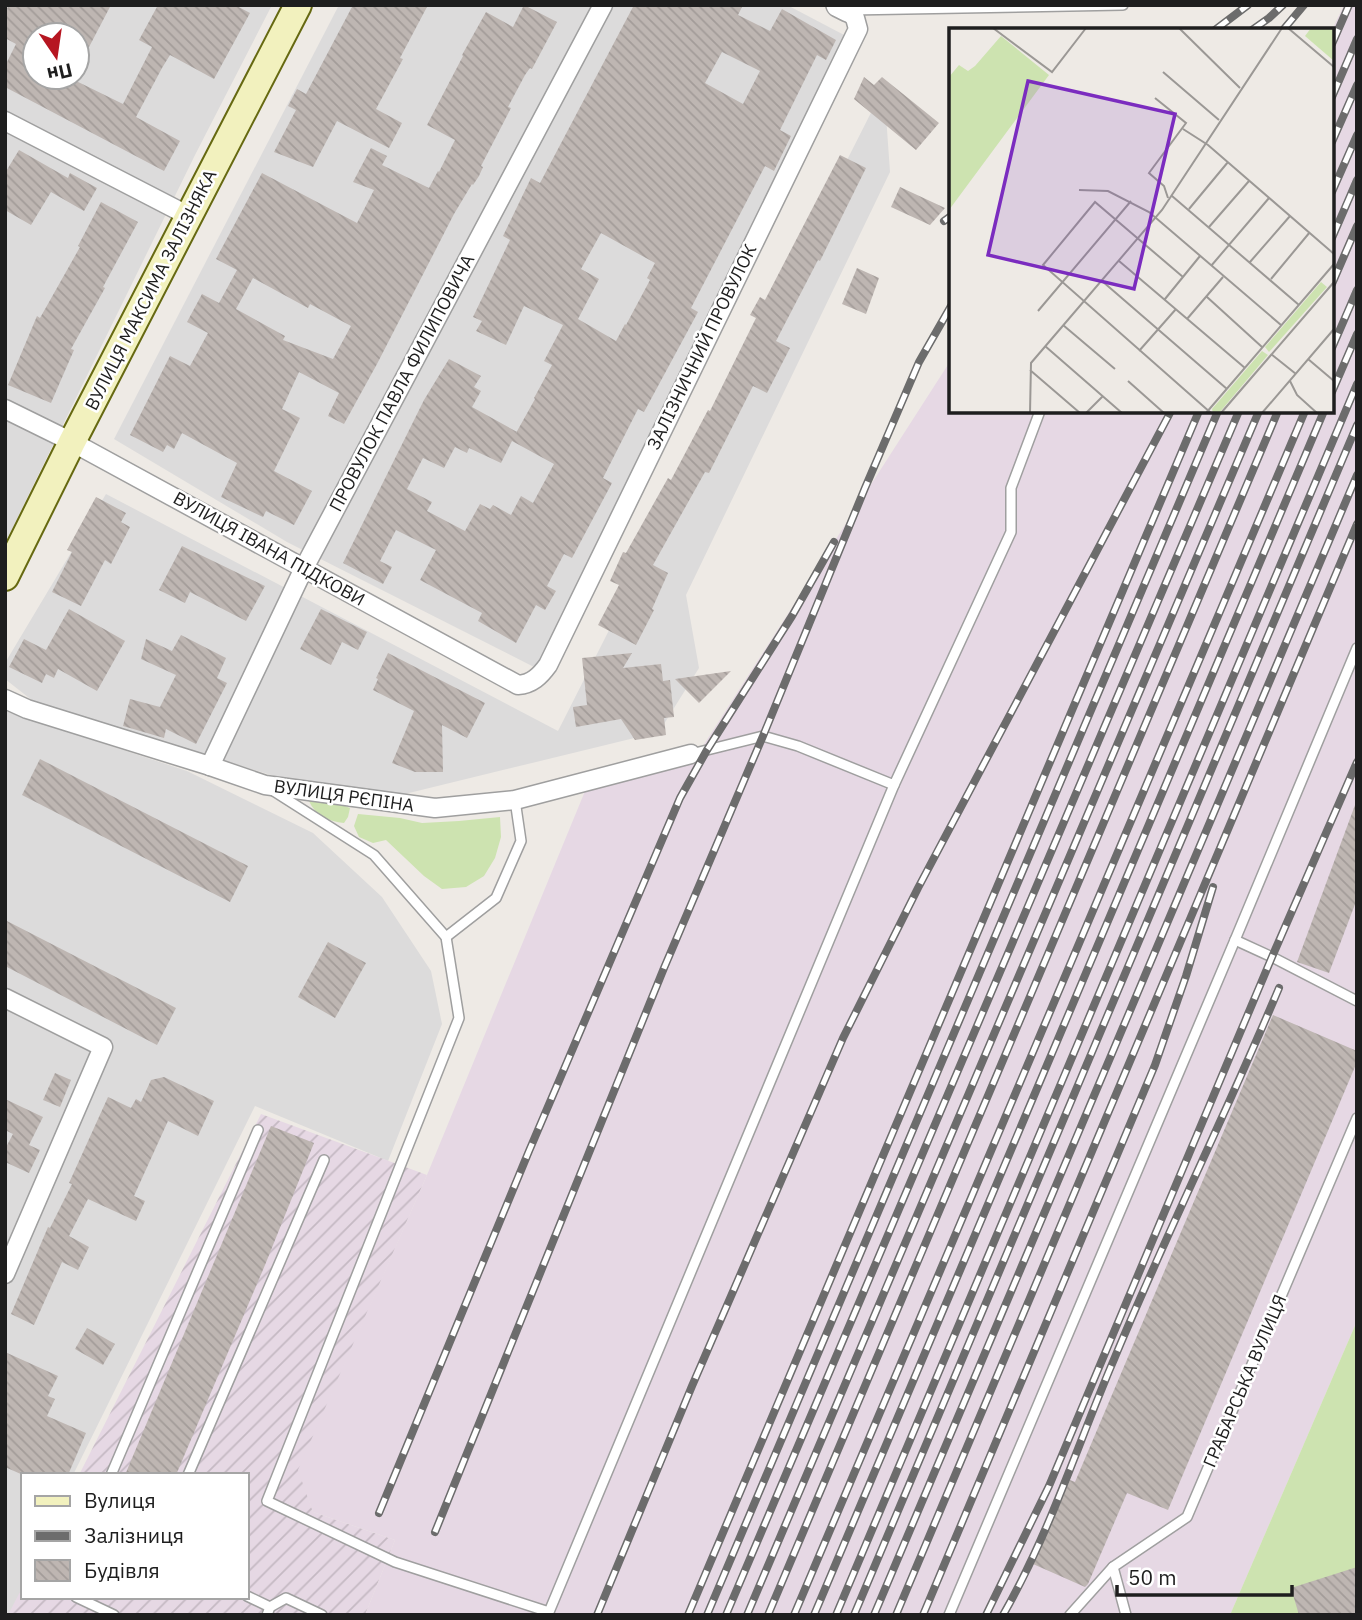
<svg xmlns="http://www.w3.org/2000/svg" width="1362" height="1620" font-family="'IBM Plex Sans',sans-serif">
<defs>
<pattern id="industrial-furrows" width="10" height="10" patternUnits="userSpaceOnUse" patternTransform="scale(1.75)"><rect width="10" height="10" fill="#e6d8e4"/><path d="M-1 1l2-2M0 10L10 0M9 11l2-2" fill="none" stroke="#c5b9c3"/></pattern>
<pattern id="building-back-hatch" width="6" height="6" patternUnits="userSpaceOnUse" patternTransform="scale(1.75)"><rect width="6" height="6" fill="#beb6b2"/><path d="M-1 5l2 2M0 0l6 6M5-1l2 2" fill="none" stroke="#a39c99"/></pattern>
</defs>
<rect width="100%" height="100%" fill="#eeeae5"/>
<g fill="#dcdbdb" fill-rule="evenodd">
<path d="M5,5h267l-77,150 -190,388zM35,35h42v42h-42z"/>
<polygon points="339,5 787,5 846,36 536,668 287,542 114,439"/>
<polygon points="884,87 890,172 686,595 699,668 659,732 364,804 33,701 5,679 5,663 106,494 558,731"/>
<polygon points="5,711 187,771 313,833 382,897 431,971 442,1024 388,1161 255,1106 73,1475 23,1475 23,1597 38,1615 5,1615"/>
</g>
<polygon fill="url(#industrial-furrows)" points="261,1114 427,1175 299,1470 313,1512 395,1540 365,1615 8,1615 23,1586 23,1597 247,1597 247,1475 79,1475"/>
<polygon fill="#e6d8e4" points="1344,5 1357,5 1357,1321 1230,1615 365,1615 395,1540 313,1512 298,1470 427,1175 590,779 703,746 951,360 951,411 1332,411 1332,30"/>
<g fill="#cde3b0">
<path d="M317,800l20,3 13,5 -2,9 -4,6c-15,-1 -29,-8 -35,-22z"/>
<polygon points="358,814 400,818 422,823 459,821 500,817 501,837 495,858 484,876 466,887 442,889 424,876 386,840 373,843 359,837 354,826"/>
<polygon points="1357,1321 1357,1615 1230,1615"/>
</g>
<g fill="url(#building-back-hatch)" fill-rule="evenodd">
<polygon points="9,5 111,5 77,70 77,35 35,35 35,77 68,77 123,104 152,47 139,40 158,5 235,5 250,13 214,79 170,55 162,68 136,117 180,141 164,171 5,87 5,66 16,44 5,38 5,12"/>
<polygon points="353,5 428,5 400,58 403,59 376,109 402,123 389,148 337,121 313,167 274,152 296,110 288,106 297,89 306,94"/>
<path d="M524,5l33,17 -25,47 -2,-1 -5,7 -17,32 3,1 -30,58 2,1 -4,9 -6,9 -1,-1 -18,30 -77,150 -33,60 -16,-8 11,-23 -40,-21 -17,37 18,9 -26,53 38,20 -18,34 -28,-14 -3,6 -42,-20 16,-34 -55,-30 -8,16 -7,-4 -4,7 -33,-17 40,-79 20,10 18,-33 -21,-11 15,-28 17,9 18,-33 -21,-11 46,-86 95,50 17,-33 -21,-8 18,-34 16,8 -5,9 47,23 9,-17 1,1 16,-32 -28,-15 36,-69 -1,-1 24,-43 27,15zM253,278l55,30 2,-4 41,22 -18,33 -50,-19 2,-4 -49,-27z"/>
<path d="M634,5h109l-5,10 32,16 12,-22 54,31 -10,20 -9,-5 -37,75 11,6 -17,35 -9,-5 -74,142 7,4 -54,100 -6,-3 -35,69 9,5 -40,75 -8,-4 -17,32 9,5 -11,19 -9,-5 -20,38 -38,-22 4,-8 -62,-33 16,-30 -40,-20 -16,31 12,6 -9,17 -40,-21 81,-163 25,-41 32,17 -7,11 7,4 -9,16 45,25 -1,1 19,-34 -1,-1 18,-33 -8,-4 19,-36 -39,-19 -18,39 -30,-14 6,-10 -9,-4 37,-77 -7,-4 28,-58 9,5zM722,52l38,19 -17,33 -38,-21zM601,233l54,30 -8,15 3,2 -24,45 -1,-1 -9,17 -38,-22 21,-40 -18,-10zM512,441l42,23 -21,39 -12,-7 -10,19 -18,-10 -3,4 -10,-5 -15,27 -38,-20 5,-9 -25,-13 16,-31 21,10 11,-21 12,6 2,-5 32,15z"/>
<polygon points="864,77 874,85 882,77 939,123 916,150 854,99"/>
<polygon points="19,150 68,178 70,173 97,188 84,211 51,192 31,225 5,210 5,173"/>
<polygon points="840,155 866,168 820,261 818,260 776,341 790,348 767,393 753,386 709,473 705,472 653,565 668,573 652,609 654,610 636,645 598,625 619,585 610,581 623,552 626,553 668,478 671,480 708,410 710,411 756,318 750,315 760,297 765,300"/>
<polygon points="900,187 945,208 930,225 891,207"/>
<polygon points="101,202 138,222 103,287 105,288 71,349 74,350 51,403 8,385 37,316 40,318 80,247 78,246"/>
<polygon points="857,268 879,278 866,314 842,304"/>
<polygon points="96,497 126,513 121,522 130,527 111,564 105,560 81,606 52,592 72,552 67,550"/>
<polygon points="182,546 265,586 246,621 190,592 185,603 159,590"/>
<polygon points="69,609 125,641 97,691 58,669 54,678 46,674 42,683 9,667 24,639 46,650"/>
<polygon points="321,609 367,632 358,650 342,642 331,665 300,649"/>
<polygon points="181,635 226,658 217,678 227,683 196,744 166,729 164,738 123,726 130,699 160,707 176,675 141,659 146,639 172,651"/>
<polygon points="388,653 485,703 467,738 442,725 443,772 415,772 392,763 414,711 373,690 378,679 376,678"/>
<polygon points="632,653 623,668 661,664 663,681 670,680 674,717 664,718 666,735 635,740 621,719 576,727 573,707 587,705 582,658"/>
<polygon points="731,671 699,703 675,679"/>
<polygon points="40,759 248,866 230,902 22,795"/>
<polygon points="1355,805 1357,805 1357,899 1329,973 1297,962"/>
<polygon points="5,920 176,1008 157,1045 5,966"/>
<polygon points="328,942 366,963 335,1018 298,997"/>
<polygon points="1273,1015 1357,1051 1357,1062 1168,1510 1127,1493 1088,1584 1085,1587 1033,1564 1070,1480 1075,1482"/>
<polygon points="55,1073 71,1080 60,1107 43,1100"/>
<polygon points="164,1077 214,1101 198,1136 168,1121 134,1196 145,1201 136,1221 88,1199 69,1236 89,1247 78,1270 62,1262 34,1325 11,1314 48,1227 50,1228 72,1184 69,1183 108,1097 131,1108 136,1099 141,1102 151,1080"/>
<polygon points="5,1099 43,1117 29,1145 40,1150 29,1173 5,1162 5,1149 13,1134 5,1130"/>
<polygon points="271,1126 314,1143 265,1265 176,1475 125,1475"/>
<polygon points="87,1328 115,1344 103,1365 75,1349"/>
<polygon points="5,1352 58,1376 48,1396 55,1399 47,1416 86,1433 68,1475 23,1475 5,1467"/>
<polygon points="1357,1567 1357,1615 1299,1615 1291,1588"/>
</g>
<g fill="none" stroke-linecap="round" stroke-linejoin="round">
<defs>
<g id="service">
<polyline points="850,10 1123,5"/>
<polyline points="691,754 763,736 798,746 894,785 1011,532 1011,488 1040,411"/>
<polyline points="272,790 374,855 446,937 459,1018 267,1501 395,1562 549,1612 894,785"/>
<polyline points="446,937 496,898 521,841 515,800"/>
<polyline points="1235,940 1272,957 1357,1001"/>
<polyline points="111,1475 258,1130"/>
<polyline points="188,1475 324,1160"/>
<polyline points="247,1596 270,1607"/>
<polyline points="76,1597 114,1615"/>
<polyline points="267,1615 270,1607 286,1598 322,1615"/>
<polyline points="949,1615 1235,940 1357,648"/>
<polyline points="1070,1615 1113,1567"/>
<polyline points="1126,1615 1113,1567 1187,1517 1357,1118"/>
</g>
<g id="minor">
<polyline points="5,121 189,216"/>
<path d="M5,409l67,33 446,243c14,-1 22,-9 30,-20l310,-636 -3,-11 -7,-8"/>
<polyline points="5,699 27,709 210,766 265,785 435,808 515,800 691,754"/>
<polyline points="210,766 304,568 603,5"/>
<polyline points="5,998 103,1047 5,1274"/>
</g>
<polyline id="tertiary" points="838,5 848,10"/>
<polyline id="secondary" points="5,577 72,442 298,5"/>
</defs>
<use href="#service" stroke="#9f9f9f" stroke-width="12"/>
<use href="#minor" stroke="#9f9f9f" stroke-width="21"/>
<use href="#tertiary" stroke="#9f9f9f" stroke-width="26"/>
<use href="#secondary" stroke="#666911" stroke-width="30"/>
<use href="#service" stroke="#fff" stroke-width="9"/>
<use href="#minor" stroke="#fff" stroke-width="18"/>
<use href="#tertiary" stroke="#fff" stroke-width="23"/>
<use href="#secondary" stroke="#f2f1be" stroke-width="26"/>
<defs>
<g id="rail">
<polyline points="1215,30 1248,5"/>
<polyline points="1252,30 1269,18 1283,5"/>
<polyline points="1283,30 1304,5"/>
<polyline points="1332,44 1349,5"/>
<polyline points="1332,97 1357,39"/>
<polyline points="1332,142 1357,85"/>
<polyline points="1332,192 1357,135"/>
<polyline points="944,221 951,216"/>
<polyline points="1332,238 1357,180"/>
<polyline points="1332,284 1357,226"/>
<polyline points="1332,348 1357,290"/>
<polyline points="1332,392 1357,334"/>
<polyline points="379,1513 529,1151 680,798 707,750 792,616 834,542"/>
<polyline points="435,1532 664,968 763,736 865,488 919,362 951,306"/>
<polyline points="597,1615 692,1386 843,1038 918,888 1171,411"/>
<polyline points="688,1615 1199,411"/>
<polyline points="707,1615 1218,411"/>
<polyline points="726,1615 1239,411"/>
<polyline points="747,1615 1259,411"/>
<polyline points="768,1615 1278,411"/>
<polyline points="794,1615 1305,411"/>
<polyline points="814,1615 1324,411"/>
<polyline points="836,1615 1357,384"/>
<polyline points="854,1615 1357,425"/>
<polyline points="874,1615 1357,475"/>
<polyline points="896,1615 1357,524"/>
<polyline points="923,1615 1155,1065 1186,976 1213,887"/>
<polyline points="986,1615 1049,1486 1272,957 1357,762"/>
<path d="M1003,1615c47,-82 75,-172 112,-258 52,-125 112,-245 164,-369"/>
</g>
</defs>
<use href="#rail" stroke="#6c6c6c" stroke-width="8"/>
<use href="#rail" stroke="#fff" stroke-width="5" stroke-dasharray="16" stroke-linecap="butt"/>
</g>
<g text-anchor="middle" stroke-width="5" stroke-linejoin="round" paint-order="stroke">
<g font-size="18" fill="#1e1e1e" stroke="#fff">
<text transform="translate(151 290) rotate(-63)" y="6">ВУЛИЦЯ МАКСИМА ЗАЛІЗНЯКА</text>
<text transform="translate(702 347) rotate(-64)" y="6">ЗАЛІЗНИЧНИЙ ПРОВУЛОК</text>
<text transform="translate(402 383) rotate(-62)" y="6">ПРОВУЛОК ПАВЛА ФИЛИПОВИЧА</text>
<text transform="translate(269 549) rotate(29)" y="6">ВУЛИЦЯ ІВАНА ПІДКОВИ</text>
<text transform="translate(344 796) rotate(8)" y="6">ВУЛИЦЯ РЄПІНА</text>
<text transform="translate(1245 1381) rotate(-67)" y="6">ГРАБАРСЬКА ВУЛИЦЯ</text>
</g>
</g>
<g transform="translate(949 28)">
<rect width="385" height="385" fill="#eeeae5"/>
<path d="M362,0h23v33l-29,-25zM52,8l48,39 -100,135v-133l10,-12 9,6 7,-5zM372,254l6,5 -58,65 -4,-5zM313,323l6,4 -49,58h-6l-1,-4z" fill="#cde3b0"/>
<path fill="none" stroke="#9b9895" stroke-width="2" d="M44,0l59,44 34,-44M230,0l61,60M339,0l46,39M214,44l56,48M206,70l31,25 -37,50 15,13 4,12M234,101l25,16 126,109M130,162l29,1 41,21 132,113M223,168l127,109M240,181l39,-47M260,199l40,-46M170,233l126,107M301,234l40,-46M262,238l58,-68M234,249l-88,-75 -52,63 168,148M322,251l39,-47M153,253l125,108M258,269l55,50M216,271l35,-43M89,283l93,-110M238,291l36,-42M114,297l52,44M96,318l77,67M190,323l37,-42M322,326l25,20M359,331l26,22M81,342l50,43M179,353l36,32M341,353l7,14 20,18M81,385l1,-50 131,-153 120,-182M137,385l17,-17M257,385l128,-149M272,385l113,-131M313,385l72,-84"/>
<path fill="#7b2cbf" fill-opacity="0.15" stroke="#7b2cbf" stroke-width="3.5" d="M79,53l147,33 -41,175 -146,-34z"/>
<rect width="385" height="385" fill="none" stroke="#1e1e1e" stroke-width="3.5"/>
</g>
<rect width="1362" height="1620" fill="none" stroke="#1e1e1e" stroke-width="14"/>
<rect x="21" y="1473" width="228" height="126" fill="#ffffff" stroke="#a5a5a5" stroke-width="2"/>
<rect x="35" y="1496" width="35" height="10" fill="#f2f1be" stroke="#a5a5a5" stroke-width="2"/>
<text x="84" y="1508" font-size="21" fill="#1e1e1e">Вулиця</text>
<rect x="35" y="1531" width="35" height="10" fill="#6c6c6c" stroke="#a5a5a5" stroke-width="2"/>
<text x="84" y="1543" font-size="21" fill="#1e1e1e">Залізниця</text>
<rect x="35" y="1560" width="35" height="21" fill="url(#building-back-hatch)" stroke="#a5a5a5" stroke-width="2"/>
<text x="84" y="1578" font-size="21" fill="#1e1e1e">Будівля</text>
<g transform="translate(56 56) rotate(167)"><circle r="33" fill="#ffffff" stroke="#a5a5a5" stroke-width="2"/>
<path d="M0-5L12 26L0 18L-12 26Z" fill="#b61621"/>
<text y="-10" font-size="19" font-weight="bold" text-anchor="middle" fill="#1e1e1e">Пн</text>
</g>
<path d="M1117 1585v10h175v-10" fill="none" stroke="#1e1e1e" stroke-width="3.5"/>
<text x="1128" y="1585" font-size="21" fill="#1e1e1e" stroke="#ffffff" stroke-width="5" paint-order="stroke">50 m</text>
</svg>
